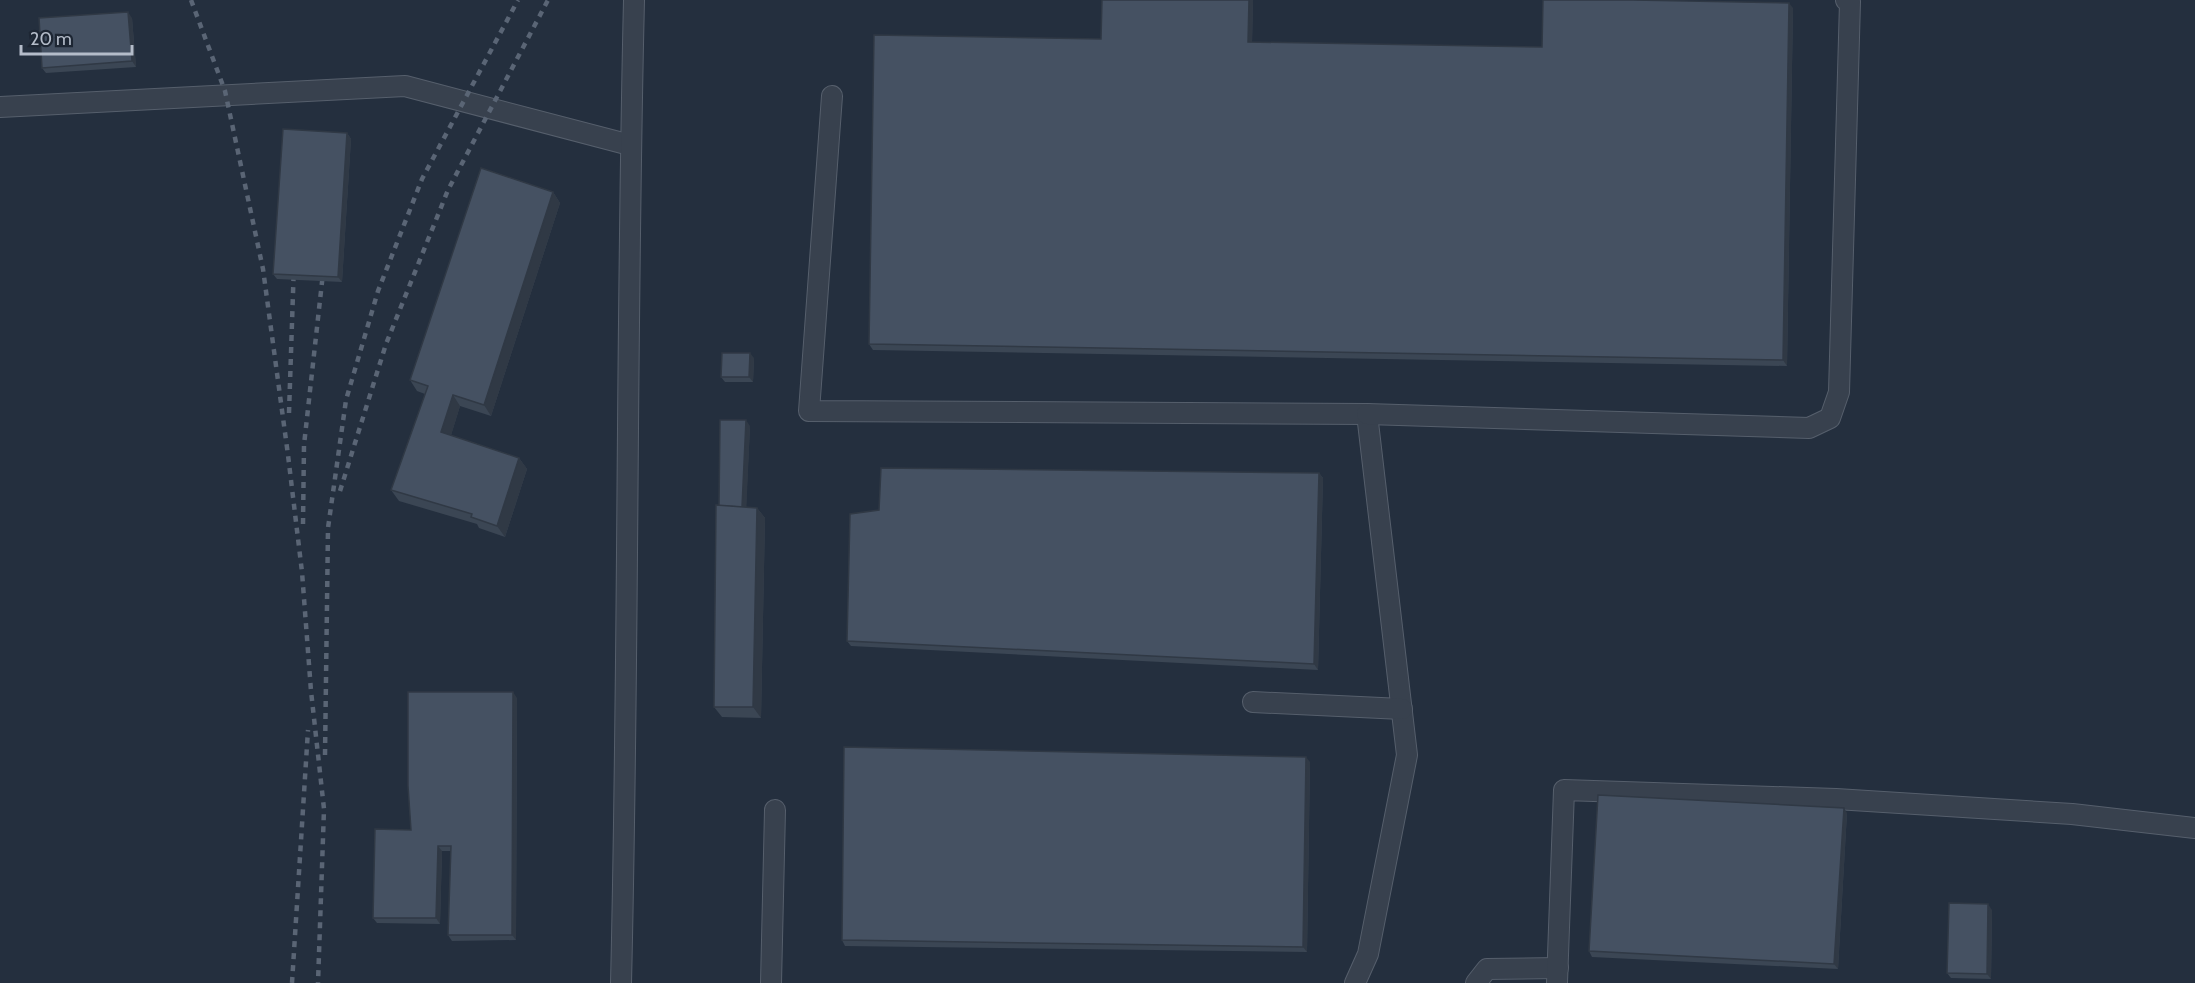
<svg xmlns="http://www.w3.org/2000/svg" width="2195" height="983" font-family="Cabin,sans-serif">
<rect width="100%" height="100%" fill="#242f3e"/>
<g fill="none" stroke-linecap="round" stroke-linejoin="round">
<defs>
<g id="lane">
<polyline points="832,96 809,411 1367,414 1407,755 1368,954 1355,983"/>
<polyline points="0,107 405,86 630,145"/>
<polyline points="1367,414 1809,428 1830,418 1839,392 1850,2 1846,0"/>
<polyline points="1253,702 1402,709"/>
<path d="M621,983c8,-328 5,-655 13,-983"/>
<polyline points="771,983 775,810"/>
<polyline points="1476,983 1487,969 1558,968"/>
<polyline points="1557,983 1564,790 1836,799 2072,814 2195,828"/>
</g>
</defs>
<use href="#lane" stroke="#565f6c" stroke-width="22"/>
<use href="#lane" stroke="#38414e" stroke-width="20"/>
<g stroke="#5a6575" stroke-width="4.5" stroke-dasharray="6 6" stroke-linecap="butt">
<polyline points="191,0 225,91 263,269 288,455 302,572 311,691 324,809 318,983"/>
<polyline points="289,413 294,263"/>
<polyline points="340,491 386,344 448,190 548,0"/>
<polyline points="303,524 304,445 324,264"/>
<polyline points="325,755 328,528 346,400 378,291 422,179 518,0"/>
<polyline points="292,983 308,730"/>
</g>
</g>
<g fill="#3b4654">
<polygon points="1102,0 1253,0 1252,42 1542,47 1793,8 1787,366 873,350 869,344 1101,39"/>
<polygon points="132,18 136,67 46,73 42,68"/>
<polygon points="347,133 351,139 342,282 277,279 273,274"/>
<polygon points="553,192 560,203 491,416 460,406 451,435 519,458 527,469 505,537 479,528 477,524 399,501 391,490 425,394 417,391 410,380"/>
<polygon points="754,358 753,382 725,382 721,377"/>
<polygon points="750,426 746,507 757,508 765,518 761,718 722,717 714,707 719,506"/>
<polygon points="1319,473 1323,478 1318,670 851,646 847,641"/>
<polygon points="517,698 516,940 452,941 448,935 451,851 442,851 440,924 377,923 373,918 411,830"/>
<polygon points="1310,762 1307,952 845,946 842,940"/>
<polygon points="1847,813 1838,969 1592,957 1589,951"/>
<polygon points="1992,910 1991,979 1951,978 1947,973"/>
</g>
<g fill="#303945">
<polygon points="1249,0 1253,0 1252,47 1248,42"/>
<polygon points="1789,3 1793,8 1787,366 1783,360"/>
<polygon points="128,12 132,18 136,67 132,61"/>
<polygon points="347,133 351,139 342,282 338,277"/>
<polygon points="553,192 560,203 491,416 484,405"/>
<polygon points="750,353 754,358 753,382 749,377"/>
<polygon points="453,395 460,406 449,442 441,432"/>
<polygon points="746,420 750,426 746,517 742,512"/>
<polygon points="519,458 527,469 505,537 497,526"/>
<polygon points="1319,473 1323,478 1318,670 1314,664"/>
<polygon points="757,508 765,518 761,718 753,707"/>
<polygon points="513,692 517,698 516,940 512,935"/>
<polygon points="1306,757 1310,762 1307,952 1303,947"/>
<polygon points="1844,808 1847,813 1838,969 1834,964"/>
<polygon points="438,846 442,851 440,924 436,918"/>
<polygon points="1988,904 1992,910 1991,979 1987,974"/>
</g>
<g fill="#455162" stroke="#303945" stroke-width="1.5">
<polygon points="1102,0 1249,0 1248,42 1542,47 1543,0 1633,0 1789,3 1783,360 869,344 874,35 1101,39"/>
<polygon points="128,12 132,61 42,68 39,18"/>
<polygon points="283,129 347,133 338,277 273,274"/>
<polygon points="481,168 553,192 484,405 453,395 441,432 519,458 497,526 471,517 472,514 391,490 428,386 410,380"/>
<polygon points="722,353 750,353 749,377 721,377"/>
<polygon points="720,420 746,420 742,507 719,506"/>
<polygon points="881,468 1319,473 1314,664 847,641 850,514 879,510"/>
<polygon points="716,505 757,508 753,707 714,707"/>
<polygon points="408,692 513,692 512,935 448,935 451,846 438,846 436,918 373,918 375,829 411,830 408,786"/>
<polygon points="844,747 1306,757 1303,947 842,940"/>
<polygon points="1598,795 1844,808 1834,964 1589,951"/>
<polygon points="1949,903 1988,904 1987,974 1947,973"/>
</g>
<path d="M21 45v9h111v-9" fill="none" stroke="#b4bcc9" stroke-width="3"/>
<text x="30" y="45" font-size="18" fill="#b4bcc9" stroke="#1d2633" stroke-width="4.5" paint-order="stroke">20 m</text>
</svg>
